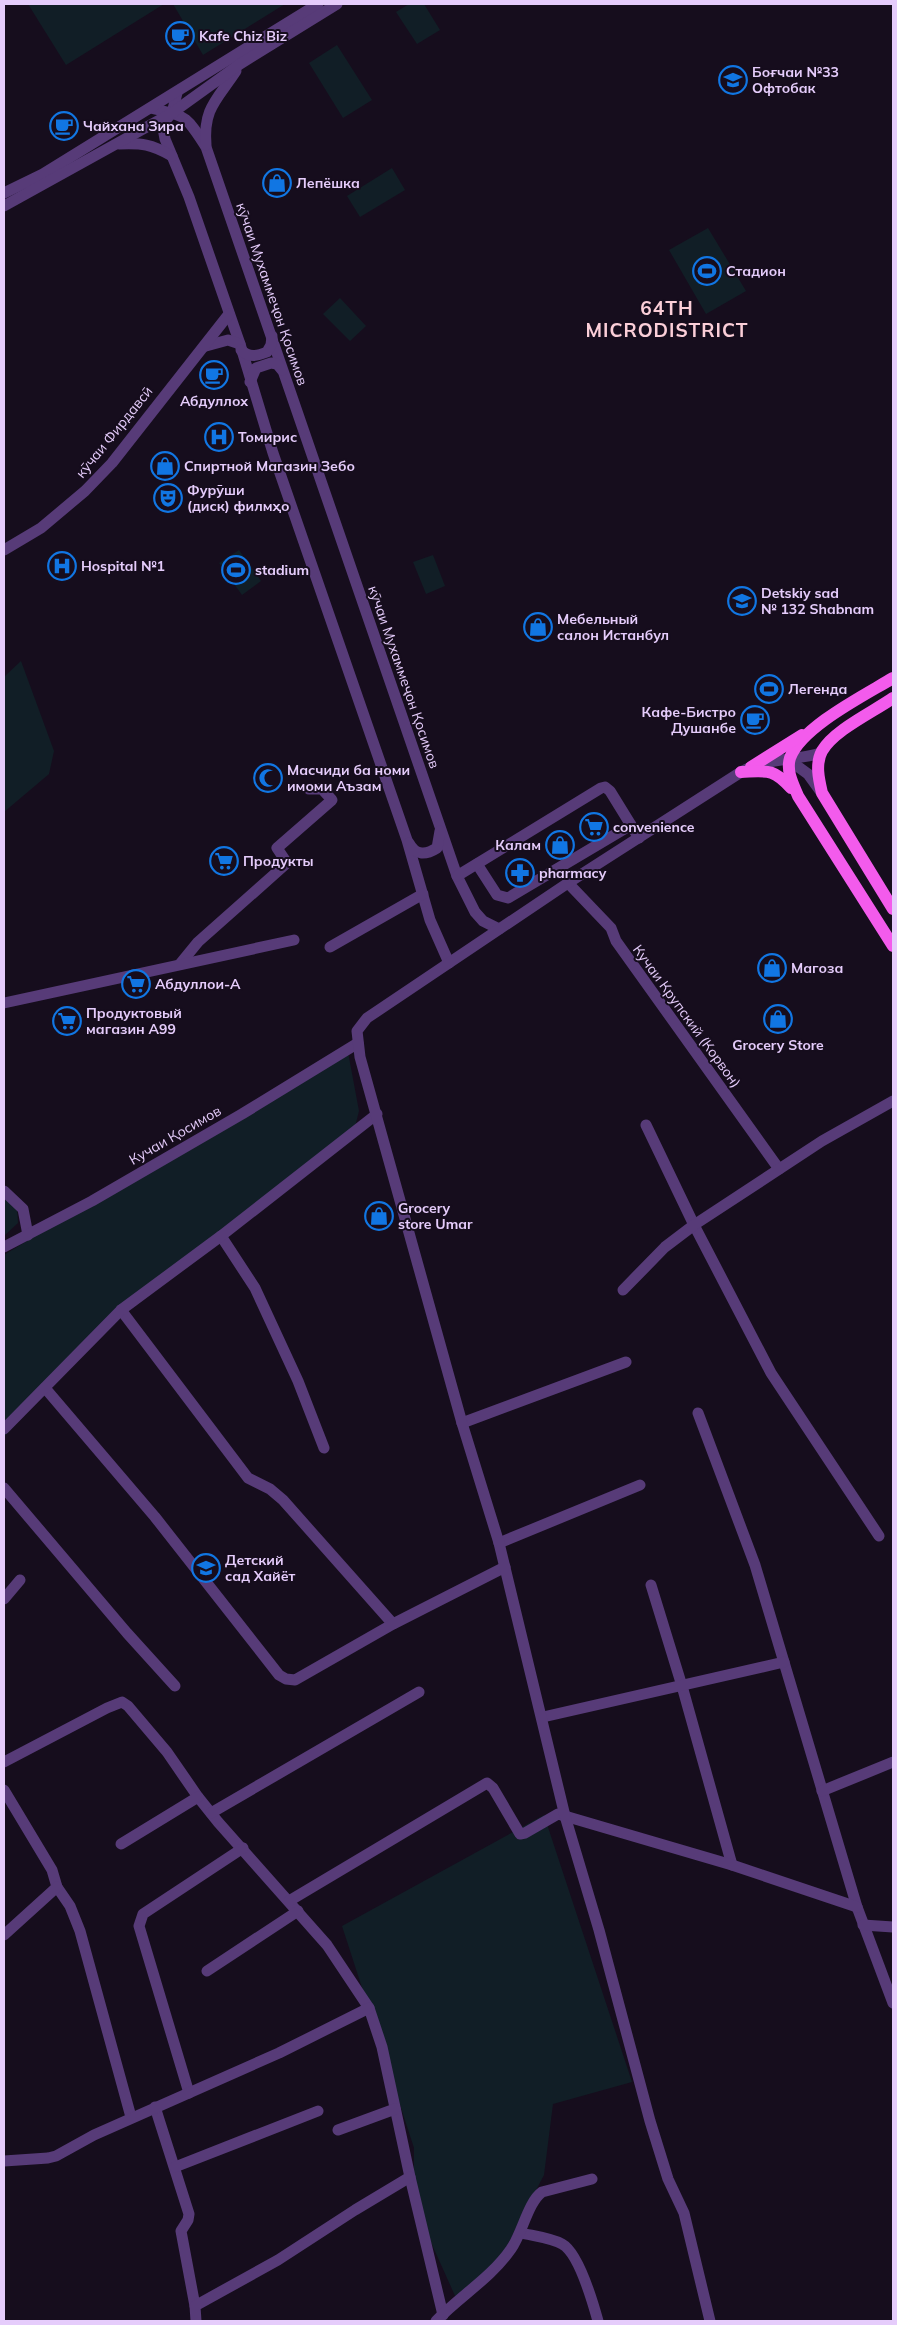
<svg xmlns="http://www.w3.org/2000/svg" width="897" height="2325" font-family="Mulish,sans-serif">
<rect width="100%" height="100%" fill="#160d1d"/>
<g fill="#111e26">
<polygon points="28,4 164,4 66,65"/>
<polygon points="173,4 285,4 203,55"/>
<polygon points="409,4 424,4 440,30 417,44 396,12"/>
<polygon points="337,45 372,100 343,118 309,63"/>
<polygon points="392,168 405,190 360,217 347,196"/>
<polygon points="708,228 746,291 706,314 669,250"/>
<polygon points="340,298 366,326 350,341 323,314"/>
<polygon points="239,550 261,581 242,595 219,563"/>
<polygon points="433,555 445,586 426,594 413,562"/>
<polygon points="21,661 54,751 49,774 4,812 4,677"/>
<polygon points="348,1052 359,1111 354,1131 125,1308 4,1437 4,1255 92,1201"/>
<polygon points="4,1197 17,1208 18,1223 4,1236"/>
<polygon points="544,1815 632,2082 553,2104 544,2175 501,2257 456,2298 425,2229 414,2183 414,2148 342,1926"/>
</g>
<g fill="none" stroke-linecap="round" stroke-linejoin="round">
<g stroke="#573b78" stroke-width="11">
<polyline points="177,93 172,113 165,121 163,128 165,139 189,197 240,344 273,453 407,840 430,920 449,963"/>
<path d="M151,108c36,9 34,6 55,39l251,729 18,36 8,9 16,8"/>
<path d="M119,144c23,-1 32,0 53,12"/>
<path d="M206,145c-3,-37 11,-45 30,-74"/>
<polyline points="4,193 43,174 318,4"/>
<polyline points="4,206 172,113 240,64 337,4"/>
<polyline points="206,346 228,340 240,344"/>
<path d="M241,350c8,8 16,6 26,2l4,-7 1,-9"/>
<polyline points="250,382 256,368 271,363 277,364 282,370"/>
<polyline points="4,550 41,528 85,491 112,463 229,314"/>
<polyline points="789,760 808,774 821,792"/>
<path d="M409,843c7,13 17,12 28,5l3,-17"/>
<polyline points="477,864 497,895 508,898 631,825"/>
<polyline points="457,876 601,788 605,787 610,791 639,838"/>
<polyline points="568,883 611,928 616,941 779,1169"/>
<polyline points="330,947 423,894"/>
<polyline points="180,964 198,942 287,863 277,848 332,800 322,789 309,789"/>
<polyline points="4,1003 294,940"/>
<polyline points="646,1125 694,1225 771,1373 879,1536"/>
<polyline points="4,1191 23,1209 28,1235"/>
<polyline points="221,1236 255,1288 298,1381 324,1448"/>
<polyline points="4,1247 92,1201 242,1114 358,1043"/>
<polyline points="623,1290 665,1247 694,1225 822,1141 893,1101"/>
<polyline points="121,1310 248,1478 270,1489 283,1500 393,1624"/>
<polyline points="45,1388 155,1517 279,1675 286,1679 295,1680 393,1624 505,1567"/>
<polyline points="698,1413 755,1565 857,1907 893,2003"/>
<polyline points="462,1423 626,1362"/>
<polyline points="4,1429 121,1310 221,1236 377,1114"/>
<polyline points="4,1488 127,1633 175,1686"/>
<polyline points="499,1543 640,1485"/>
<polyline points="651,1585 682,1686 732,1865"/>
<polyline points="4,1599 20,1580"/>
<polyline points="543,1717 784,1662"/>
<polyline points="4,1762 107,1708 122,1702 128,1706 167,1752 198,1797 218,1822 327,1945 369,2008 382,2047 410,2177 443,2315"/>
<polyline points="4,1790 52,1870 57,1887 70,1906 80,1931 131,2117"/>
<polyline points="822,1791 893,1762"/>
<polyline points="211,1813 419,1692"/>
<polyline points="121,1844 198,1797"/>
<polyline points="289,1901 487,1783 493,1788 520,1834 525,1833 558,1814 732,1865 857,1907"/>
<polyline points="863,1925 893,1927"/>
<polyline points="4,1935 57,1887"/>
<polyline points="207,1971 298,1911"/>
<polyline points="189,2093 139,1926 143,1914 243,1848"/>
<polyline points="155,2107 189,2214 188,2220 181,2231 195,2306"/>
<polyline points="338,2130 395,2109"/>
<polyline points="4,2161 48,2158 56,2156 94,2135 279,2053 369,2008"/>
<polyline points="175,2167 318,2111"/>
<path d="M521,2233c13,3 30,5 41,11 17,9 31,59 36,77"/>
<polyline points="196,2321 195,2306 278,2260 355,2210 410,2177"/>
<path d="M436,2321c24,-25 55,-43 75,-72 11,-15 17,-47 31,-57l50,-13"/>
<path d="M710,2321l-26,-108 -16,-34 -18,-58 -51,-191 -34,-114 -66,-273 -37,-120 -102,-366 -3,-26 10,-13 201,-135 173,-111c24,-14 53,-11 80,-19"/>
</g>
<g stroke="#f35bec" stroke-width="12">
<path d="M893,678c-28,17 -92,49 -103,80 -4,13 3,26 8,38l95,150"/>
<path d="M893,698c-20,14 -59,32 -71,53 -7,13 -3,29 0,42l71,116"/>
<polyline points="751,767 802,735"/>
<path d="M741,772c26,-1 32,-4 50,16"/>
</g>
</g>
<defs>
<symbol id="cafe-ring" viewBox="-11 -11 22 22"><circle r="9.5" fill="#160d1d" stroke="#1176e3" stroke-width="1.5"/><path d="M-5.5-4.5H6V0H3Q3 3.5 0 3.5H-2.5Q-5.5 3.5-5.5 0ZM3-3.2v2h1.7v-2ZM-6 4.5H4V6H-6Z" fill="#1176e3"/></symbol>
<symbol id="school-ring" viewBox="-11 -11 22 22"><circle r="9.5" fill="#160d1d" stroke="#1176e3" stroke-width="1.5"/><path d="M0-5L7-2L0 1L-7-2ZM-4 1L0 2.5L4 1V4Q0 6-4 4Z" fill="#1176e3"/></symbol>
<symbol id="shop-ring" viewBox="-11 -11 22 22"><circle r="9.5" fill="#160d1d" stroke="#1176e3" stroke-width="1.5"/><path d="M-5-2.5h2.3a2.7 3.5 0 0 1 5.4 0H5L5.5 6h-11ZM-1.5-2.5h3a1.5 2.3 0 0 0-3 0Z" fill="#1176e3"/></symbol>
<symbol id="stadium-ring" viewBox="-11 -11 22 22"><circle r="9.5" fill="#160d1d" stroke="#1176e3" stroke-width="1.5"/><path d="M0-5a6.5 5 0 1 0 0 10a6.5 5 0 1 0 0-10ZM-3.5-1.8h7v3.6h-7Z" fill="#1176e3"/></symbol>
<symbol id="hospital-ring" viewBox="-11 -11 22 22"><circle r="9.5" fill="#160d1d" stroke="#1176e3" stroke-width="1.5"/><path d="M-5-5h3v3.5h4V-5h3V5h-3V1.5h-4V5h-3Z" fill="#1176e3"/></symbol>
<symbol id="theatre-ring" viewBox="-11 -11 22 22"><circle r="9.5" fill="#160d1d" stroke="#1176e3" stroke-width="1.5"/><path d="M-5-5.5Q0-4 5-5.5V0Q5 5 0 6Q-5 5-5 0ZM-3.3-2.5H-1v1.5H-3.3ZM1-2.5H3.3v1.5H1ZM-2.8 1Q0 5.5 2.8 1Z" fill="#1176e3"/></symbol>
<symbol id="mosque-ring" viewBox="-11 -11 22 22"><circle r="9.5" fill="#160d1d" stroke="#1176e3" stroke-width="1.5"/><path d="M3.5-4.9A6 6 0 1 0 3.5 4.9A5 5 0 1 1 3.5-4.9Z" fill="#1176e3"/></symbol>
<symbol id="supermarket-ring" viewBox="-11 -11 22 22"><circle r="9.5" fill="#160d1d" stroke="#1176e3" stroke-width="1.5"/><path d="M-6-5.5h2.5l.6 2H6L4.5 2H-2.5L-4.4-4H-6ZM-1.5 3.2a1.3 1.3 0 1 0 .1 0ZM3 3.2a1.3 1.3 0 1 0 .1 0Z" fill="#1176e3"/></symbol>
<symbol id="pharmacy-ring" viewBox="-11 -11 22 22"><circle r="9.5" fill="#160d1d" stroke="#1176e3" stroke-width="1.5"/><path d="M-2-6h4v4h4v4h-4v4h-4v-4h-4v-4h4Z" fill="#1176e3"/></symbol>
</defs>
<g fill-rule="evenodd">
<use href="#cafe-ring" x="164" y="20" width="32" height="32"/>
<use href="#school-ring" x="717" y="64" width="32" height="32"/>
<use href="#cafe-ring" x="48" y="110" width="32" height="32"/>
<use href="#shop-ring" x="261" y="167" width="32" height="32"/>
<use href="#stadium-ring" x="691" y="255" width="32" height="32"/>
<use href="#cafe-ring" x="198" y="359" width="32" height="32"/>
<use href="#hospital-ring" x="203" y="421" width="32" height="32"/>
<use href="#shop-ring" x="149" y="450" width="32" height="32"/>
<use href="#theatre-ring" x="152" y="482" width="32" height="32"/>
<use href="#hospital-ring" x="46" y="550" width="32" height="32"/>
<use href="#stadium-ring" x="220" y="554" width="32" height="32"/>
<use href="#school-ring" x="726" y="585" width="32" height="32"/>
<use href="#shop-ring" x="522" y="611" width="32" height="32"/>
<use href="#stadium-ring" x="753" y="673" width="32" height="32"/>
<use href="#cafe-ring" x="739" y="704" width="32" height="32"/>
<use href="#mosque-ring" x="252" y="762" width="32" height="32"/>
<use href="#supermarket-ring" x="578" y="811" width="32" height="32"/>
<use href="#shop-ring" x="544" y="829" width="32" height="32"/>
<use href="#supermarket-ring" x="208" y="845" width="32" height="32"/>
<use href="#pharmacy-ring" x="504" y="857" width="32" height="32"/>
<use href="#shop-ring" x="756" y="952" width="32" height="32"/>
<use href="#supermarket-ring" x="120" y="968" width="32" height="32"/>
<use href="#shop-ring" x="762" y="1003" width="32" height="32"/>
<use href="#supermarket-ring" x="51" y="1005" width="32" height="32"/>
<use href="#shop-ring" x="363" y="1200" width="32" height="32"/>
<use href="#school-ring" x="190" y="1552" width="32" height="32"/>
</g>
<g text-anchor="middle" stroke-width="4" stroke-linejoin="round" paint-order="stroke">
<g font-size="14" font-weight="bold" fill="#e5ccfb" stroke="#160d1d" text-anchor="start">
<text x="199" y="41">Kafe Chiz Biz</text>
<text x="752" y="77">Боғчаи №33<tspan x="752" dy="16">Офтобак</tspan></text>
<text x="83" y="131">Чайхана Зира</text>
<text x="296" y="188">Лепёшка</text>
<text x="726" y="276">Стадион</text>
<text x="214" y="406" text-anchor="middle">Абдуллох</text>
<text x="238" y="442">Томирис</text>
<text x="184" y="471">Спиртной Магазин Зебо</text>
<text x="187" y="495">Фурӯши<tspan x="187" dy="16">(диск) филмҳо</tspan></text>
<text x="81" y="571">Hospital №1</text>
<text x="255" y="575">stadium</text>
<text x="761" y="598">Detskiy sad<tspan x="761" dy="16">№ 132 Shabnam</tspan></text>
<text x="557" y="624">Мебельный<tspan x="557" dy="16">салон Истанбул</tspan></text>
<text x="788" y="694">Легенда</text>
<text x="736" y="717" text-anchor="end">Кафе-Бистро<tspan x="736" dy="16">Душанбе</tspan></text>
<text x="287" y="775">Масчиди ба номи<tspan x="287" dy="16">имоми Аъзам</tspan></text>
<text x="613" y="832">convenience</text>
<text x="541" y="850" text-anchor="end">Калам</text>
<text x="243" y="866">Продукты</text>
<text x="539" y="878">pharmacy</text>
<text x="791" y="973">Магоза</text>
<text x="155" y="989">Абдуллои-А</text>
<text x="86" y="1018">Продуктовый<tspan x="86" dy="16">магазин А99</tspan></text>
<text x="778" y="1050" text-anchor="middle">Grocery Store</text>
<text x="398" y="1213">Grocery<tspan x="398" dy="16">store Umar</tspan></text>
<text x="225" y="1565">Детский<tspan x="225" dy="16">сад Хайёт</tspan></text>
</g>
<g font-size="14" fill="#e5ccfb" stroke="#160d1d">
<text transform="translate(272 294) rotate(71)" y="5">кӯчаи Мухаммеҷон Қосимов</text>
<text transform="translate(114 432) rotate(-51)" y="5">кӯчаи Фирдавсӣ</text>
<text transform="translate(404 677) rotate(71)" y="5">кӯчаи Мухаммеҷон Қосимов</text>
<text transform="translate(687 1016) rotate(54)" y="5">Кучаи Крупский (Корвон)</text>
<text transform="translate(175 1135) rotate(-30)" y="5">Кучаи Қосимов</text>
</g>
<g font-size="19" font-weight="bold" letter-spacing="1" fill="#fbced8" stroke="#160d1d">
<text x="667" y="315">64TH<tspan x="667" dy="22">MICRODISTRICT</tspan></text>
</g>
</g>
<rect width="897" height="2325" fill="none" stroke="#e5ccfb" stroke-width="10"/>
</svg>
